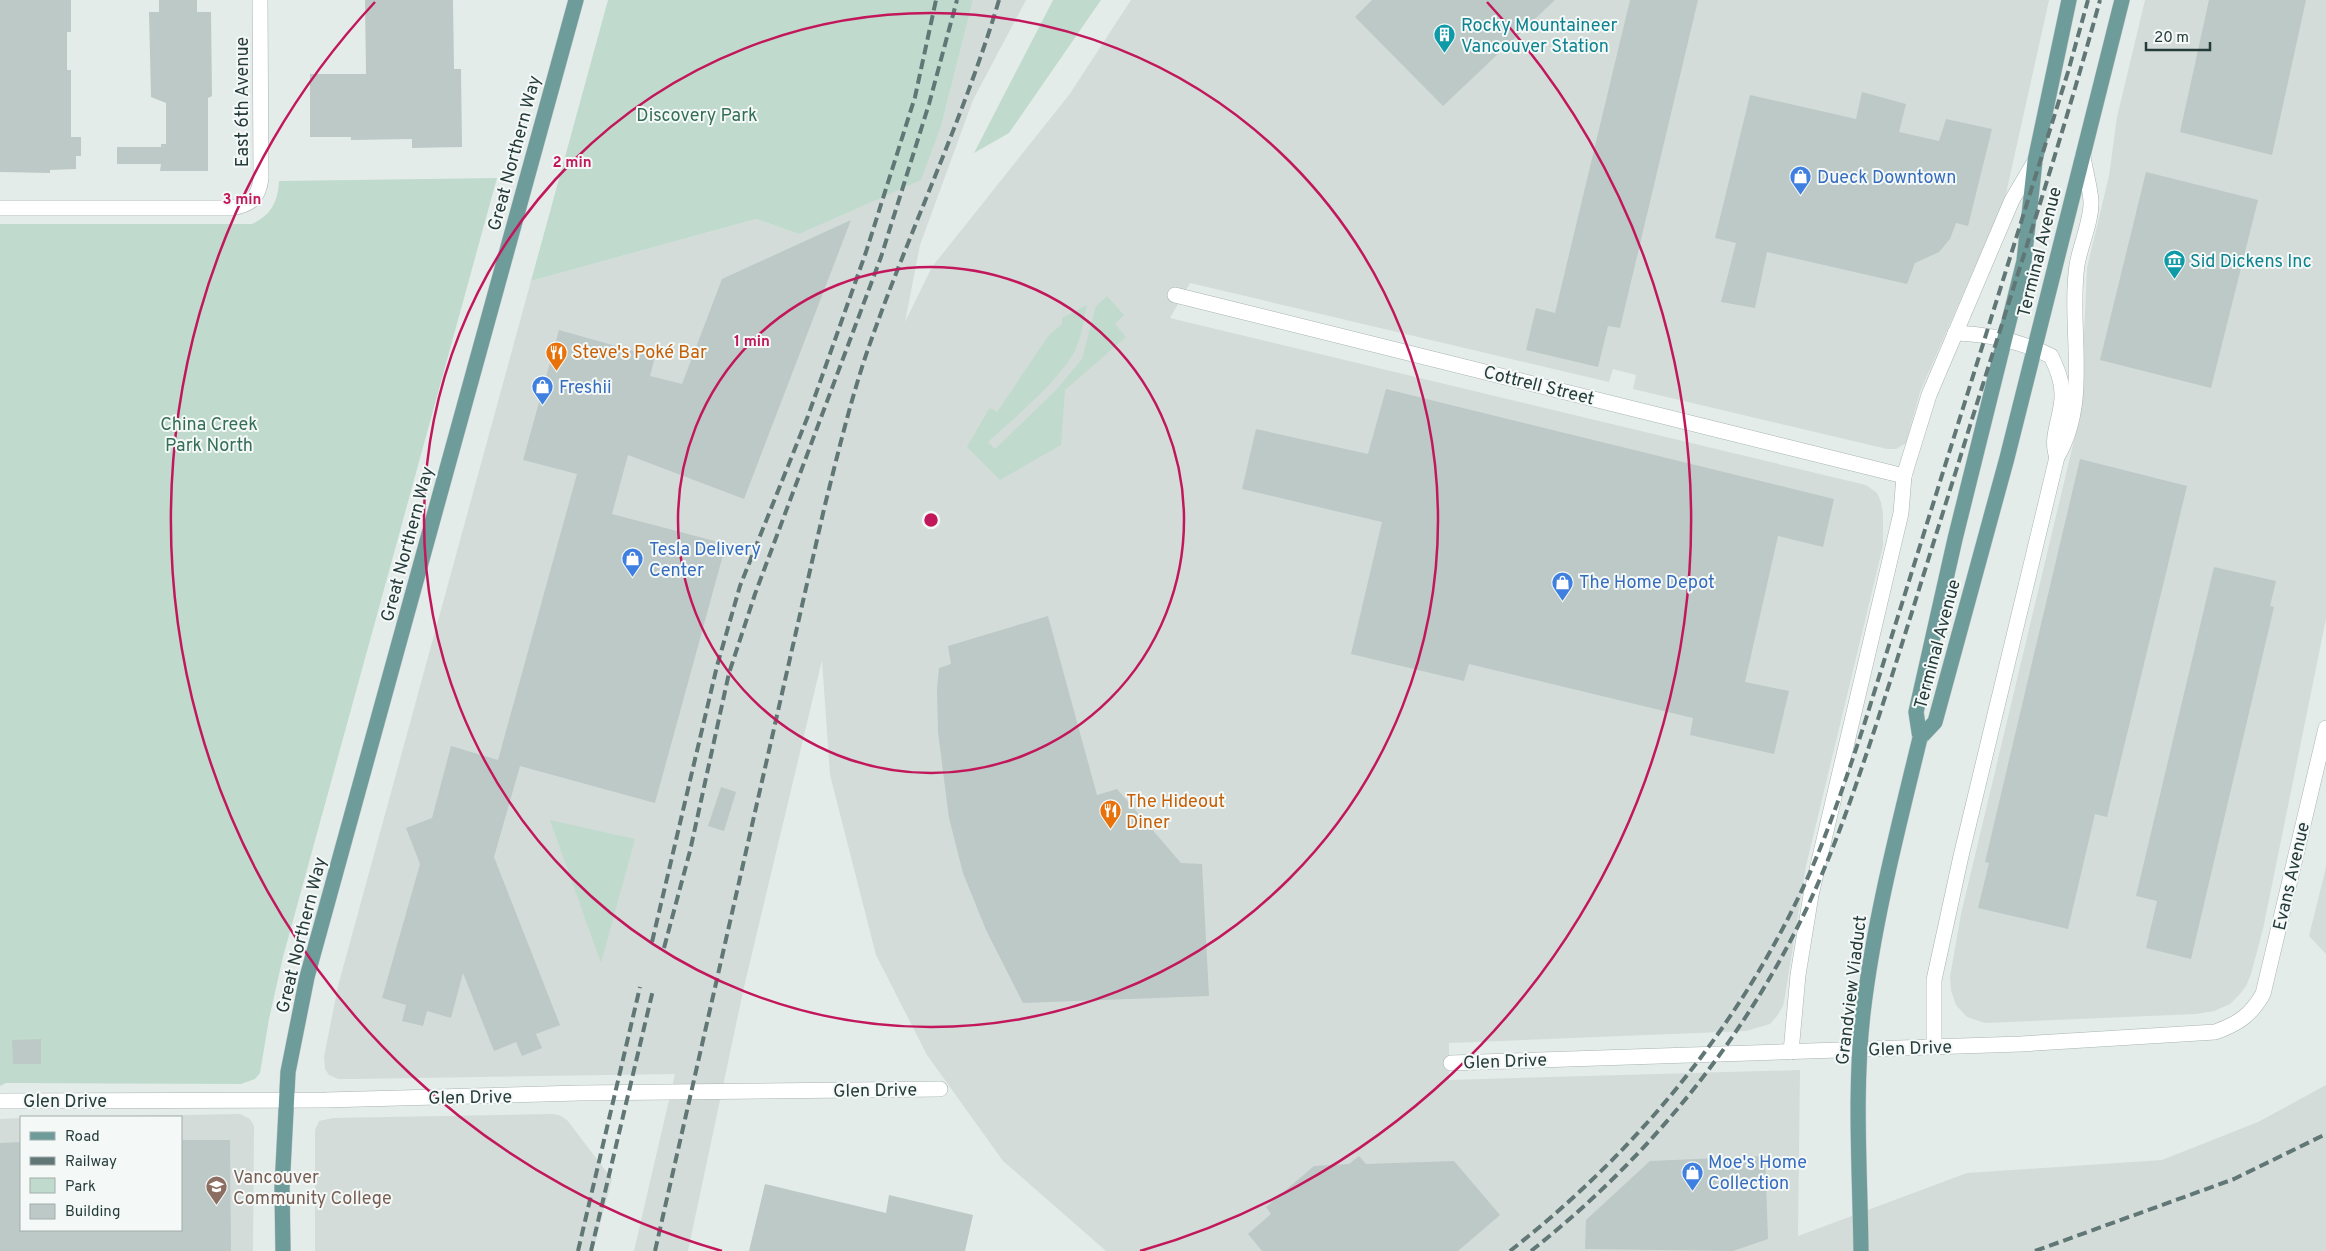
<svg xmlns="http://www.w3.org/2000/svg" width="2326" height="1251" font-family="Overpass,sans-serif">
<rect width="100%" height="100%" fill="#e4ecea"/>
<g fill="#d3dcd9">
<polygon points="973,0 1026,0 973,100 920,245 905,322 932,267 1069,95 1131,0 2049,0 2005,198 1920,392 1906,443 1896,449 1887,449 1633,389 1636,375 1613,369 1609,382 1190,283 1170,318 1866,485 1877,493 1881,502 1883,514 1883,546 1806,866 1785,996 1783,1006 1777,1016 1770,1024 1746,1031 1449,1043 1449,1080 1800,1070 1798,1236 1967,1173 2162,1160 2258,1122 2326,1085 2326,1251 1106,1251 1003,1161 927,1055 876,955 830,775 822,660 744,987 688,1251 634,1251 675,1074 356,1079 338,1079 329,1075 325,1069 324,1057 338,986 531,281 756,219 799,234 942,123"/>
<polygon points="2145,0 2326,0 2326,619 2263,929 2251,974 2246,986 2239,995 2230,1004 2214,1011 2196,1014 1985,1023 1967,1017 1956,1005 1951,990 1950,977 1954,954 1961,914 2077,428 2081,401 2087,268 2109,176 2117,117"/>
<polygon points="2326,867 2326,954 2309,936"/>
<polygon points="240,1114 250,1119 254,1126 253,1251 0,1251 0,1119 21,1118 21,1230 181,1230 181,1117 72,1117"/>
<polygon points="552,1114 559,1115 567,1120 612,1179 593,1251 315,1251 315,1130 319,1121 333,1118"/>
</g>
<g fill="#c0dbcd">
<polygon points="608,0 973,0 942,123 921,180 799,234 756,219 531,281"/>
<polygon points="1053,0 1101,0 1009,133 974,153"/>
<path d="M497,178l-214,779 -14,62 -9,54 -5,6 -14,5 -235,-1 -6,3v-862h252c19,-9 26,-22 27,-43z"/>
<path d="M1107,296l17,19 -9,9 11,13 -61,53 -4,55 -61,35 -33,-33 20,-35 3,-4 7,4 52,-77 13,-11v-6l25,-13c-3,13 -5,29 -10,41 -11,29 -65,74 -89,96l7,7 62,-60 25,-30 14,-53z"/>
<polygon points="550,820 635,839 601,963"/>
</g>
<g fill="#bdc9c7">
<polygon points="0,0 71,0 71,32 67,32 67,70 71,70 71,137 81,137 81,156 76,156 76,169 50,170 50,173 0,172"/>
<polygon points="159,0 197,0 197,12 211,12 212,96 208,98 208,171 160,171 161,164 117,164 117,147 161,147 161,144 166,144 166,103 151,97 149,12 159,12"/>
<polygon points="365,0 453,0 454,69 461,69 462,147 412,148 412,139 351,140 351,137 310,137 310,74 366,74"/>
<polygon points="1372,0 1555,0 1443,106 1355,17"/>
<polygon points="1630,0 1698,0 1620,328 1608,326 1598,367 1526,350 1536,308 1555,313"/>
<polygon points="2209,0 2306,0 2272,155 2180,132"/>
<polygon points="1862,92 1906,104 1899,132 1939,141 1946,119 1992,129 1968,226 1956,223 1950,239 1939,252 1915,263 1907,284 1767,252 1755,308 1721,302 1736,243 1715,238 1750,95 1856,119"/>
<polygon points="2146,172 2258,200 2211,388 2100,360"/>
<polygon points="851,220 744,499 628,455 612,514 726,544 655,803 520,766 494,857 560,1025 536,1034 542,1048 522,1056 516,1042 494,1051 463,973 451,1018 427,1011 423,1026 402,1021 406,1005 382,998 420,864 406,828 432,818 451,746 498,760 577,474 523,460 559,330 655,357 650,376 682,384 722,279"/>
<polygon points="1386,389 1834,499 1823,547 1778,536 1745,682 1789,691 1774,754 1690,735 1693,718 1469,664 1464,681 1351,654 1382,522 1242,489 1256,429 1368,454"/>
<polygon points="2080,459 2187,486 2107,817 2095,814 2068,929 1978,908 1989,863 1985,862"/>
<polygon points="2214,567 2276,581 2270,606 2274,607 2191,959 2146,948 2157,901 2136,896"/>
<polygon points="1048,616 1097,795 1117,789 1181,863 1202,864 1209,996 1023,1003 986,930 963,873 949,818 938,732 937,689 939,668 951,664 948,646"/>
<polygon points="721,787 736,792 724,831 708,826"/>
<polygon points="41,1039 41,1064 13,1064 12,1040"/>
<polygon points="181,1140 230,1140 231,1251 0,1251 0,1143 21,1142 21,1230 181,1230"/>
<polygon points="1359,1156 1366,1164 1454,1161 1500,1215 1458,1251 1262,1251 1248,1234 1271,1214 1266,1207 1314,1166 1349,1164"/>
<polygon points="1765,1156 1768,1239 1733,1251 1585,1249 1586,1220 1650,1161"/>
<polygon points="765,1184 886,1213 889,1195 973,1215 965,1251 749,1251"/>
</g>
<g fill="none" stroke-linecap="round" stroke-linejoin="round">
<defs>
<g id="minor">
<path d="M0,208h231c19,-3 27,-9 30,-29l-1,-179"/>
<polyline points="1175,295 1904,476"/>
<path d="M1955,333c35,1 65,8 96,23 6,13 11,24 11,38 1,21 -13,43 -5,63"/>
<path d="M1934,1047v-67l27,-124 96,-399c34,-57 11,-129 20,-192 3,-19 15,-45 14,-64 -1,-14 -6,-30 -8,-45"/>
<polyline points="1791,1052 1798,975 1811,895 1901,513 1904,476 1929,395 2012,200 2035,161"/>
<path d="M1451,1063l570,-19 194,-12c23,-8 36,-17 48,-38l63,-266"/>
<polyline points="0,1101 326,1100 579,1093 940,1089"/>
</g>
<g id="major">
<polyline points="1920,738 1935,722 2007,458 2122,0"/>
<polyline points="1920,738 1916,712 1955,539 2024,261 2035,161 2069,0"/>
<polyline points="283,1251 282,1188 288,1072 307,977 576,0"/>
</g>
</defs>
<use href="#minor" stroke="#a7b4b2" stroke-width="16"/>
<use href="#major" stroke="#c2c8c8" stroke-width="16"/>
<use href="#minor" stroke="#fff" stroke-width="15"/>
<use href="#major" stroke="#6e9c9a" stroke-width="15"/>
<g stroke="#607776" stroke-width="4" stroke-dasharray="10 5" stroke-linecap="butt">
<polyline points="652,942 717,666 740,586 808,416 866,252 915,97 936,0"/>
<polyline points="664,948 690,851 729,673 755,594 881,257 929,104 957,0"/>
<polyline points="578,1251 640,987"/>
<polyline points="591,1251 653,990"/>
<path d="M655,1251l169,-742c13,-52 25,-103 42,-154 41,-120 97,-234 133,-355"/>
<path d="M1510,1251c131,-103 235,-231 302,-383 20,-47 36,-95 52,-143l204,-653 20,-72"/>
<path d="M1531,1251c114,-90 208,-204 272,-335 31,-64 53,-130 75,-197 27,-83 52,-166 78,-248 48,-157 101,-313 144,-471"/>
<polyline points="2035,1251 2234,1179 2326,1134"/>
</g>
<defs>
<path id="major-bridge" d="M1861,1251c-1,-79 -7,-160 2,-238 11,-93 35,-184 57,-275"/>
</defs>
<use href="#major-bridge" stroke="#c2c8c8" stroke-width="16" stroke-linecap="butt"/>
<use href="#major-bridge" stroke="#6e9c9a" stroke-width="15"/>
</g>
<g fill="none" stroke="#c2185b" stroke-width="2.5">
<circle cx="931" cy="520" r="253"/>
<circle cx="931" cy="520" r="507"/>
<path d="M722 1251A760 760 0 0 1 375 2M1487 2A760 760 0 0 1 1140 1251"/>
</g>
<defs>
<symbol id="building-pin" viewBox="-11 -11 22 30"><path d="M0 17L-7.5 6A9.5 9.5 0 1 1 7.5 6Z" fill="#0f9aa8" stroke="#f4f9f8"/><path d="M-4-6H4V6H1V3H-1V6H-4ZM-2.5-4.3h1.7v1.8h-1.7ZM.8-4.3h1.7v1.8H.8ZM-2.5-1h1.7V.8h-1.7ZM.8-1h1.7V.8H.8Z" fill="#fff"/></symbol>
<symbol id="shop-pin" viewBox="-11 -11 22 30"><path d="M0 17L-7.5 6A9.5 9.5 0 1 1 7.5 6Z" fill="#3f7fe0" stroke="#f4f9f8"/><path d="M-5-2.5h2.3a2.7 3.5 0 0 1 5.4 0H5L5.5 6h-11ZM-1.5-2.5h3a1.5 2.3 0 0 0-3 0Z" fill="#fff"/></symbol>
<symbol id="museum-pin" viewBox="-11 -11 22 30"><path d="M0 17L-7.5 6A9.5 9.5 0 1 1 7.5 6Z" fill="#0f9aa8" stroke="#f4f9f8"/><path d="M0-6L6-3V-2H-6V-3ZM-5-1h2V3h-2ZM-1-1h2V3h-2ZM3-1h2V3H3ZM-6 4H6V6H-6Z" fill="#fff"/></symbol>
<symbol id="restaurant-pin" viewBox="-11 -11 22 30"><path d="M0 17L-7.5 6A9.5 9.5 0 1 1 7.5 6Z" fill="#e8710a" stroke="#f4f9f8"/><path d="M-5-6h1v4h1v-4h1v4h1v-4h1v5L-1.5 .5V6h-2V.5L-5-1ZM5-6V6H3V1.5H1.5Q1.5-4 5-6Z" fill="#fff"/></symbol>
<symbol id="university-pin" viewBox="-11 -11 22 30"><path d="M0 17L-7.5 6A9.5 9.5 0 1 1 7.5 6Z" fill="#8d6e63" stroke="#f4f9f8"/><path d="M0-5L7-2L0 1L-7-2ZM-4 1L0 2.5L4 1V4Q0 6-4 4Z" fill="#fff"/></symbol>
</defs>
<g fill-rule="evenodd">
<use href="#building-pin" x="1432" y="22" width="25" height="34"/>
<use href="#shop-pin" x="1788" y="164" width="25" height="34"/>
<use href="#museum-pin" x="2162" y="248" width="25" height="34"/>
<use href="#restaurant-pin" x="544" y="340" width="25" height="34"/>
<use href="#shop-pin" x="530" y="374" width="25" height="34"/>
<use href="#shop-pin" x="620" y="546" width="25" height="34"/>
<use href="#shop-pin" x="1550" y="570" width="25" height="34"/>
<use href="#restaurant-pin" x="1098" y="798" width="25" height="34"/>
<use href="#shop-pin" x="1680" y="1160" width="25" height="34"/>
<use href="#university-pin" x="204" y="1174" width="25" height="34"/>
</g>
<g text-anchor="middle" stroke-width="4" stroke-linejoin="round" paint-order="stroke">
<g font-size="18" fill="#0d838f" stroke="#f4f9f8" text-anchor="start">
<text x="1461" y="31">Rocky Mountaineer<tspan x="1461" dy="21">Vancouver Station</tspan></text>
<text x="2190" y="267">Sid Dickens Inc</text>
</g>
<g font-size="18" fill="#263c3a" stroke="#f4f9f8">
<text transform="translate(242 102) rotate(-90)" y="6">East 6th Avenue</text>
<text transform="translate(514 153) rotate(-75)" y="6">Great Northern Way</text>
<text transform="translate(2039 252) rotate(-76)" y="6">Terminal Avenue</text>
<text transform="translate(1539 385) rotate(14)" y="6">Cottrell Street</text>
<text transform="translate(407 544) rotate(-75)" y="6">Great Northern Way</text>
<text transform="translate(1937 644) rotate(-75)" y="6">Terminal Avenue</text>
<text transform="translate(2291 876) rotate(-77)" y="6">Evans Avenue</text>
<text transform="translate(301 935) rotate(-76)" y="6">Great Northern Way</text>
<text transform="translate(1851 990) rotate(-83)" y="6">Grandview Viaduct</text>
<text transform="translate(1910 1048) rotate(-2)" y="6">Glen Drive</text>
<text transform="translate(1505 1061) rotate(-2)" y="6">Glen Drive</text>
<text transform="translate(875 1090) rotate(-1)" y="6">Glen Drive</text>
<text transform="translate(470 1097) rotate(-1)" y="6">Glen Drive</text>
<text x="65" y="1107">Glen Drive</text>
</g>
<g font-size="18" fill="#346e57" stroke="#f4f9f8">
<text x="697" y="121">Discovery Park</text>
<text x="209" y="430">China Creek<tspan x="209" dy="21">Park North</tspan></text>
</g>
<g font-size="18" fill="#366cbe" stroke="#f4f9f8" text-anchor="start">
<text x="1817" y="183">Dueck Downtown</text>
<text x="559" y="393">Freshii</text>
<text x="649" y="555">Tesla Delivery<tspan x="649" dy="21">Center</tspan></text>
<text x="1579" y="588">The Home Depot</text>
<text x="1708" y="1168">Moe's Home<tspan x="1708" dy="21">Collection</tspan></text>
</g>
<g font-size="18" fill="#c56008" stroke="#f4f9f8" text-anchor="start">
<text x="572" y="358">Steve's Poké Bar</text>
<text x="1126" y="807">The Hideout<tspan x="1126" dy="21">Diner</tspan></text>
</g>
<g font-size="18" fill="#785e54" stroke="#f4f9f8" text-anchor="start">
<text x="233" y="1183">Vancouver<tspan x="233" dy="21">Community College</tspan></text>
</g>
</g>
<circle cx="931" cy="520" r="8" fill="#c2185b" stroke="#f4f9f8" stroke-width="2.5"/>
<g font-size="15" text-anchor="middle" font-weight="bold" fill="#c2185b" stroke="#f4f9f8" stroke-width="4" stroke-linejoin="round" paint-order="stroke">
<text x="572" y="167">2 min</text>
<text x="242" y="204">3 min</text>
<text x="752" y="346">1 min</text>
</g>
<rect x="20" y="1116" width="162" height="115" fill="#f4f9f8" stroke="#a2adac"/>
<rect x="30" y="1132" width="25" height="8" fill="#6e9c9a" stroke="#a2adac"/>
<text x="65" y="1141" font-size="15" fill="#263c3a">Road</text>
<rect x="30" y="1157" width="25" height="8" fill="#607776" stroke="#a2adac"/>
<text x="65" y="1166" font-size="15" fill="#263c3a">Railway</text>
<rect x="30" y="1178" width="25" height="15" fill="#c0dbcd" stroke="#a2adac"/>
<text x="65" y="1191" font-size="15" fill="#263c3a">Park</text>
<rect x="30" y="1204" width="25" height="15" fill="#bdc9c7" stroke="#a2adac"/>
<text x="65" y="1216" font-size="15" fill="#263c3a">Building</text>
<path d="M2146 42v8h64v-8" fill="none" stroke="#263c3a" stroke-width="2.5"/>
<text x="2154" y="42" font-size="15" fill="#263c3a" stroke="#f4f9f8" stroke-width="4" paint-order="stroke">20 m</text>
</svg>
